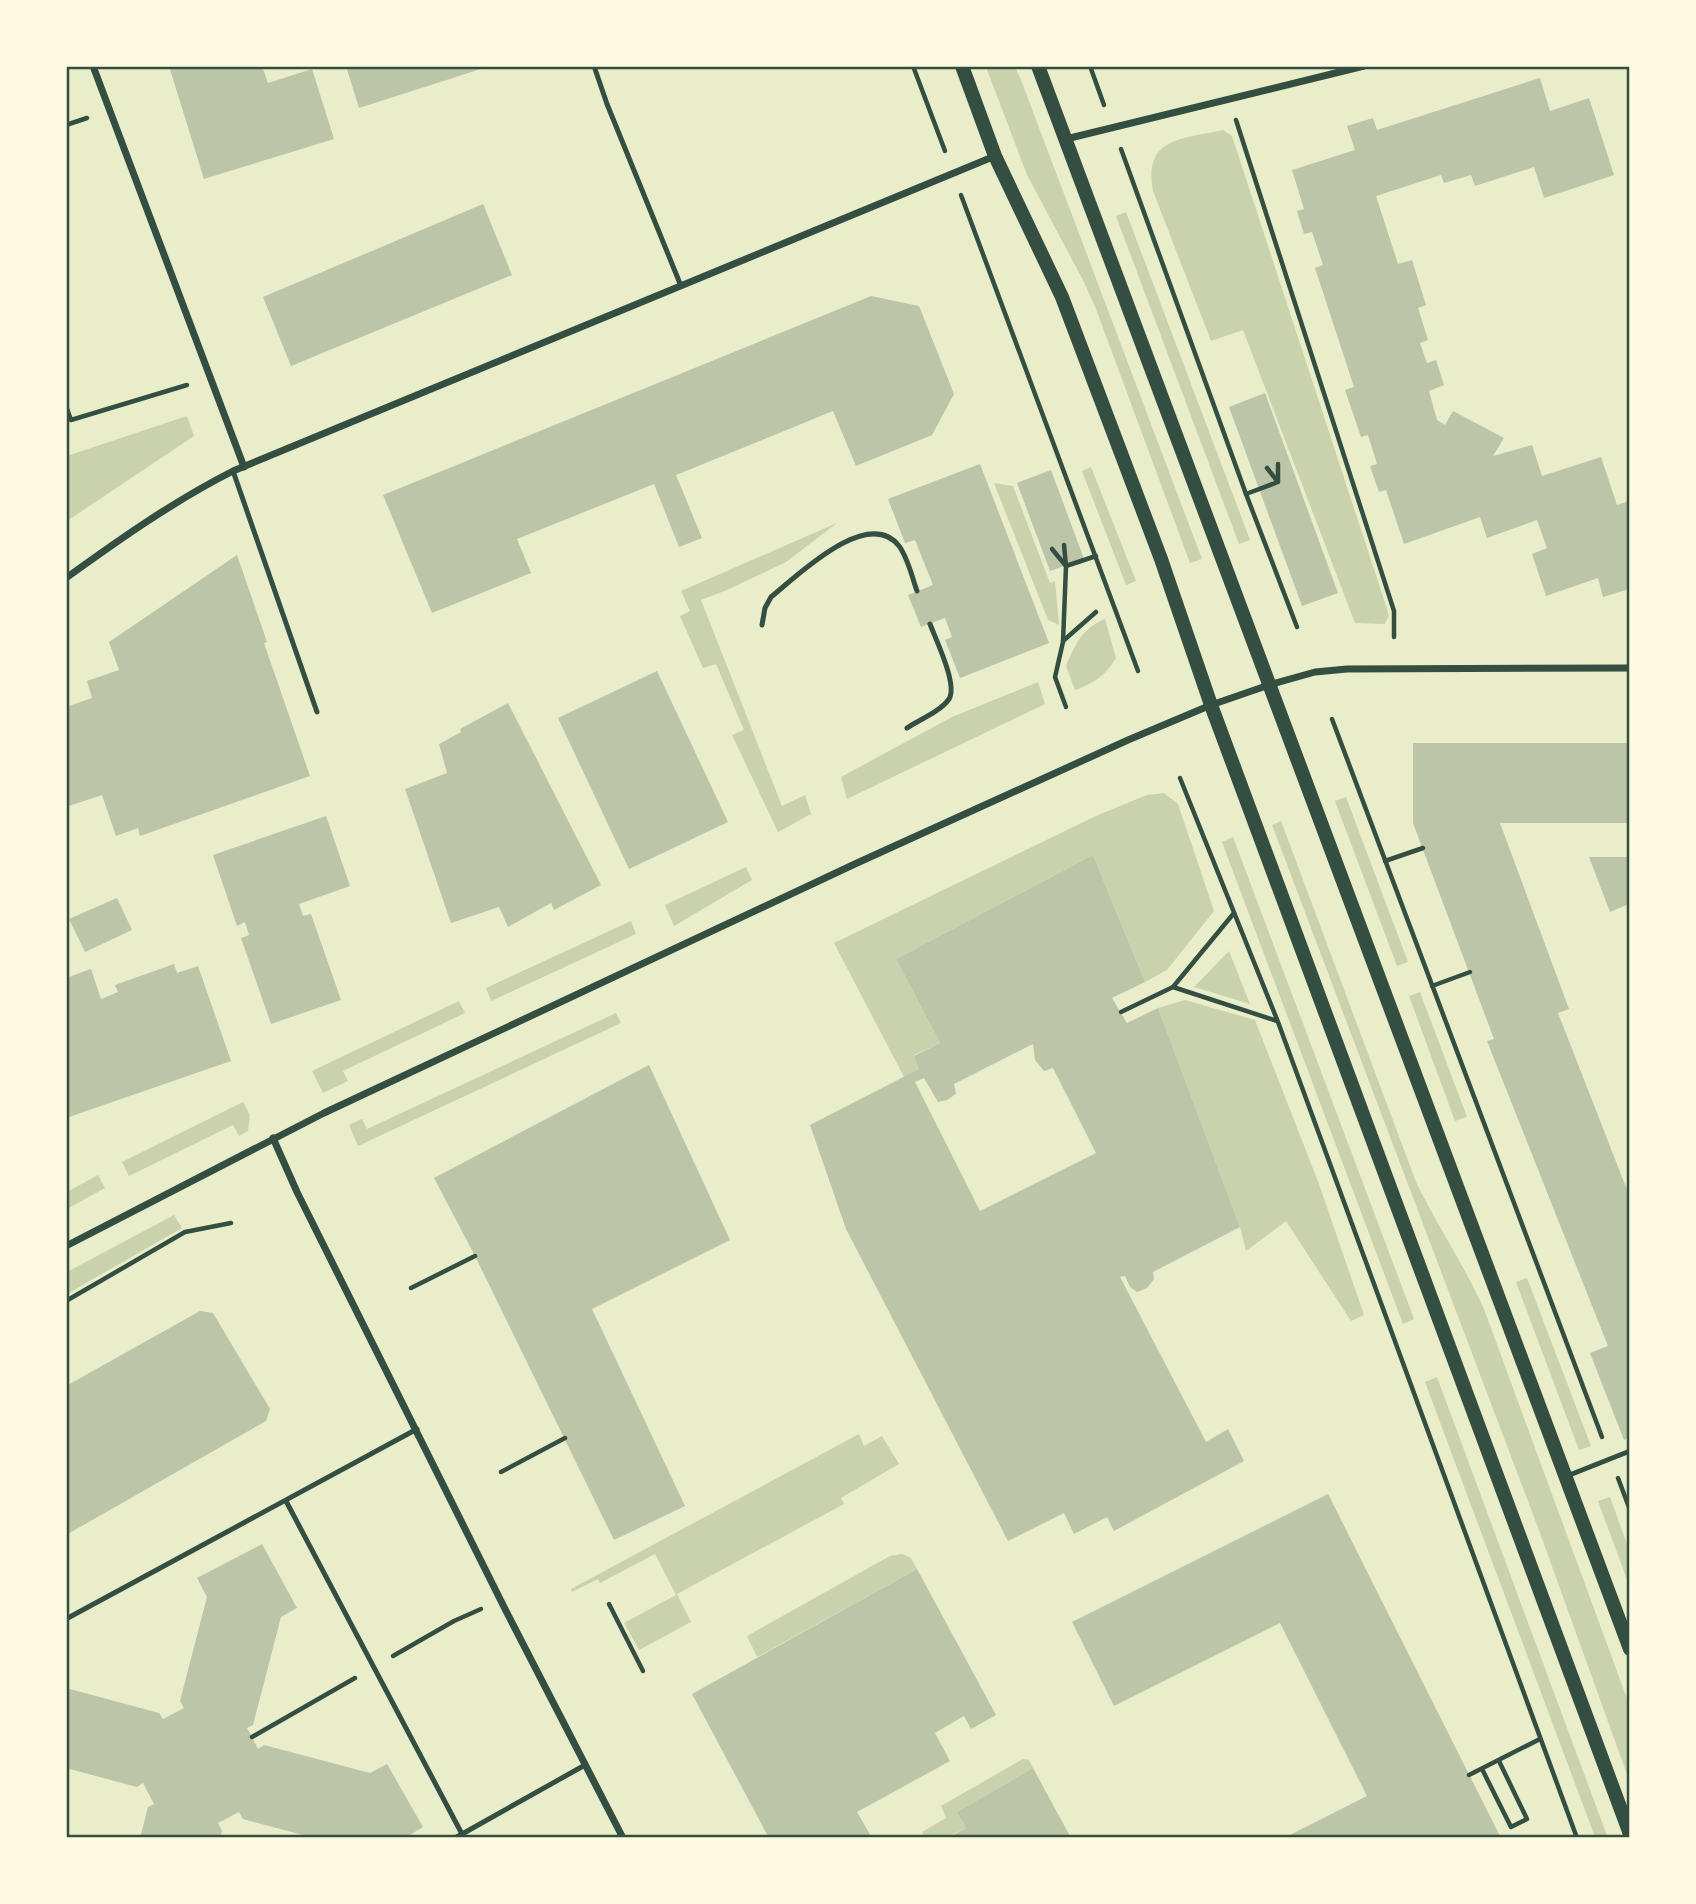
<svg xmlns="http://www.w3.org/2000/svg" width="1696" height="1904" font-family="Merriweather,serif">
<rect width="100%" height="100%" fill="#e9edc9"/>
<g fill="#cad2ad">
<polygon points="986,67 1015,67 1021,80 1202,559 1190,563 1096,309 1084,282 1027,175"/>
<path d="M1223,130l9,6 157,479 -4,9 -30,-1 -112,-293 -32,11 -58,-150c-10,-54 30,-52 70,-61z"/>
<polygon points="1126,212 1250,540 1239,544 1116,216"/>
<polygon points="187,416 194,436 67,521 67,456"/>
<polygon points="1091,467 1136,581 1126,585 1082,471"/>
<polygon points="994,483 1013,486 1050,583 1055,581 1059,625 1048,620"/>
<polygon points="837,523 786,562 727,590 701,600 782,806 805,795 811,814 778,832 732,735 744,730 716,664 703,668 680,616 690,611 681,591"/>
<path d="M1105,619l11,39c-11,18 -22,25 -41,32l-9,-24c9,-21 16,-38 39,-47z"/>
<polygon points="1038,682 1045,704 847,799 841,777 952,717"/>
<polygon points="1164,793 1178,804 1214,911 1167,970 1145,982 1093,855 896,959 940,1043 914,1055 919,1069 904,1077 834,943 1098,815 1147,795"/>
<polygon points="1346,797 1408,962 1397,966 1335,801"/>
<path d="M1281,821l135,361c21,43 48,83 68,127l145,395v76l-89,-247 -268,-708z"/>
<polygon points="1233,837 1414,1319 1403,1324 1222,842"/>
<polygon points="746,867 752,880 674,926 665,905"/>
<polygon points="631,921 636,934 491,1001 486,988"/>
<polygon points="1229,951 1250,1004 1194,987"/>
<polygon points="1420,992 1467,1117 1455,1121 1409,996"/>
<polygon points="1185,1000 1255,1020 1319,1184 1364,1315 1351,1321 1286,1221 1246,1251 1240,1227 1158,1008"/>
<polygon points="459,1001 465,1013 343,1071 348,1081 323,1093 312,1071"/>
<polygon points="616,1013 621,1023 358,1146 349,1125 362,1119 367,1129"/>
<polygon points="243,1102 250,1115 248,1131 239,1136 233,1125 129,1176 122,1162"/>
<polygon points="98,1175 105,1188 67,1209 67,1192"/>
<polygon points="174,1215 182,1228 67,1294 67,1272"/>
<polygon points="1527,1278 1591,1446 1579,1450 1516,1282"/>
<polygon points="1437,1377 1606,1833 1607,1837 1595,1837 1425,1382"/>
<polygon points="859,1434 864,1446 882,1436 899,1464 841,1498 844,1504 677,1594 691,1622 639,1650 624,1623 676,1595 655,1554 600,1583 598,1579 572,1592 571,1589"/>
<polygon points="1610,1497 1629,1550 1629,1585 1598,1501"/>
<polygon points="902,1554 911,1558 917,1569 757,1657 747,1636 890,1556"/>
<polygon points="1023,1759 1029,1760 1033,1768 957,1812 966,1828 948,1837 925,1837 922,1832 946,1818 941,1806"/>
</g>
<g fill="#bcc5a7" fill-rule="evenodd">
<polygon points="169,66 262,66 268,83 312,69 334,139 204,179"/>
<polygon points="346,66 487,66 487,67 359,108"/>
<polygon points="1540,78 1550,111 1589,98 1614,175 1544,198 1534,167 1475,186 1471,175 1444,183 1441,175 1376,196 1398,264 1412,260 1426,305 1418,308 1428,340 1420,343 1427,363 1436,360 1444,385 1429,391 1437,420 1445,425 1453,411 1504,438 1493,456 1532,445 1542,476 1601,457 1617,505 1629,501 1629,589 1603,597 1598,578 1546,596 1532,554 1547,548 1537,520 1487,538 1480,517 1404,544 1386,490 1379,492 1370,466 1377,464 1368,435 1361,437 1345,390 1354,387 1315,268 1323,265 1312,232 1304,234 1297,211 1304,209 1292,170 1355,150 1347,126 1373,118 1377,130"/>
<polygon points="483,204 512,275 291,366 263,297"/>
<polygon points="871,296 919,306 954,394 932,435 856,466 833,411 676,475 702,538 679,547 654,484 517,539 531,573 432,613 383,495"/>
<polygon points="1265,393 1338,593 1302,606 1229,407"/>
<polygon points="980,464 1049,643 960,678 945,640 952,637 945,618 921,627 908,595 933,585 915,540 905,543 888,499"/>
<polygon points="1051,470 1084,559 1050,571 1017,483"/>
<polygon points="237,555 267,642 264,643 310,776 140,836 138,828 116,836 102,795 66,807 66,707 92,698 87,681 119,670 109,642"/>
<polygon points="657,671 728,822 629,869 558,718"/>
<polygon points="508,703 601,885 554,910 551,903 508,927 499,907 451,923 405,789 447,773 439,744 461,732 460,729"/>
<polygon points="1413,743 1629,743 1629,823 1500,823 1569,1009 1558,1013 1629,1195 1629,1438 1624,1440 1590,1353 1608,1346 1487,1041 1494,1039 1413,823"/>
<polygon points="326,816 350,886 299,904 303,916 311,914 341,1000 271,1024 241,938 249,935 245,922 237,926 213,855"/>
<path d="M1093,855l52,127 -33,16 15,25 31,-15 82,219 -87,45 1,7 -7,9 -10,4 -7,-5 -5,-11 -5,1 86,165 22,-13 16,32 -130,70 -7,-14 -33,17 -10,-21 -56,28 -162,-312 -36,-104 109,-56 -5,-13 26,-13 -44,-84zM1033,1044l2,16 9,11 9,-3 43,85 -116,58 -65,-129 9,-4 14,24 9,-2 9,-6 -2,-10z"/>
<polygon points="1589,857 1629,857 1629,904 1610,912"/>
<polygon points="117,898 132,930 85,952 69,919"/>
<polygon points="174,964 177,973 198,966 231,1061 66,1118 66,978 91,969 101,999 118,992 115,985"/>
<polygon points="649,1065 730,1240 592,1309 685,1506 614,1540 475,1256 434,1178"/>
<polygon points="200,1311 213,1313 270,1409 266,1421 66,1535 66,1386"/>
<polygon points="1328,1494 1501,1838 1284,1838 1367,1796 1280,1623 1114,1706 1072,1622"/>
<polygon points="262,1544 297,1608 281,1617 253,1725 247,1728 258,1749 264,1745 370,1773 387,1764 423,1827 405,1838 314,1838 243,1819 239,1812 218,1823 222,1831 220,1838 140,1838 148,1807 154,1804 143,1783 137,1787 66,1768 66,1688 159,1713 163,1719 184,1708 180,1701 207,1597 197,1578"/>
<polygon points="917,1569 996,1715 971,1729 964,1716 935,1733 950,1761 857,1812 872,1838 769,1838 692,1694"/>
<polygon points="1033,1768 1071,1838 948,1838 966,1828 957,1812"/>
</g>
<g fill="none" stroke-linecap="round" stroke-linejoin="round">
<g stroke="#344e41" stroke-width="4.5">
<polyline points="913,66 945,151"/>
<polyline points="1090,66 1104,105"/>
<polyline points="1236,120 1394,611 1394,637"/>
<polyline points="66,125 87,118"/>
<polyline points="1121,149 1246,494 1297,627"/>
<polyline points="961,195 1138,671"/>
<polyline points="66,406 71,420 187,385"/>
<polyline points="1278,481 1278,464"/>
<polyline points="1246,494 1278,482 1267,468"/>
<polyline points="1064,545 1066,566 1096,556"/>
<polyline points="1052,549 1066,566 1063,642 1055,677 1066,707"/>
<polyline points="1063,641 1096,612"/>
<polyline points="1332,719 1602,1437"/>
<polyline points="1180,778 1278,1022 1577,1838"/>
<polyline points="1385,861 1423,848"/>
<polyline points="1432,986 1470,972"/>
<polyline points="1173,987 1277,1021"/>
<polyline points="1121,1012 1173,987 1234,913"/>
<polyline points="411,1288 475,1256"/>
<polyline points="66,1301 185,1232 231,1223"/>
<polyline points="501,1472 565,1438"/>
<polyline points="1618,1478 1630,1510"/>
<polyline points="609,1604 643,1671"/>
<polyline points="393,1656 454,1621 481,1609"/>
<polyline points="252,1737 355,1678"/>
<polyline points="1482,1769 1511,1827 1527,1819 1499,1761"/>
<polyline points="1469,1775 1540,1739"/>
</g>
<g stroke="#344e41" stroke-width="5">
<polyline points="594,66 607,104 681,286"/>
<polyline points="233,471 317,712"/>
<path d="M762,625l3,-17 6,-11c26,-21 97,-91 128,-51 9,12 13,31 18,45"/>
<path d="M907,728c12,-8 34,-17 42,-29 9,-14 -13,-59 -19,-75"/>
<polyline points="1567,1476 1630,1451"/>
<polyline points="286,1501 462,1834"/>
<polyline points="66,1619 417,1429"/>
<polyline points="455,1838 585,1765"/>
</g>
<g stroke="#344e41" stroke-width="7">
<polyline points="93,66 244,467"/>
<polyline points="1066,139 1364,66"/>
<path d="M66,578c54,-39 108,-77 167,-107l762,-315"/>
<polyline points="273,1138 297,1192 505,1609 623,1838"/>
<polyline points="66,1246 324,1113 857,863 1128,740 1211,705 1269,685 1315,672 1347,669 1630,668"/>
</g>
<g stroke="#344e41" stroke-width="14">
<polyline points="962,66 995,156 1062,297 1161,559 1211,705 1630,1834"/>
<polyline points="1038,66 1630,1649"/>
</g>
</g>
<rect width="1696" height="1904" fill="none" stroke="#fefae0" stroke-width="136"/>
<rect x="68" y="68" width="1560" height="1768" fill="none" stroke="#344e41" stroke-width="2.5"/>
</svg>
